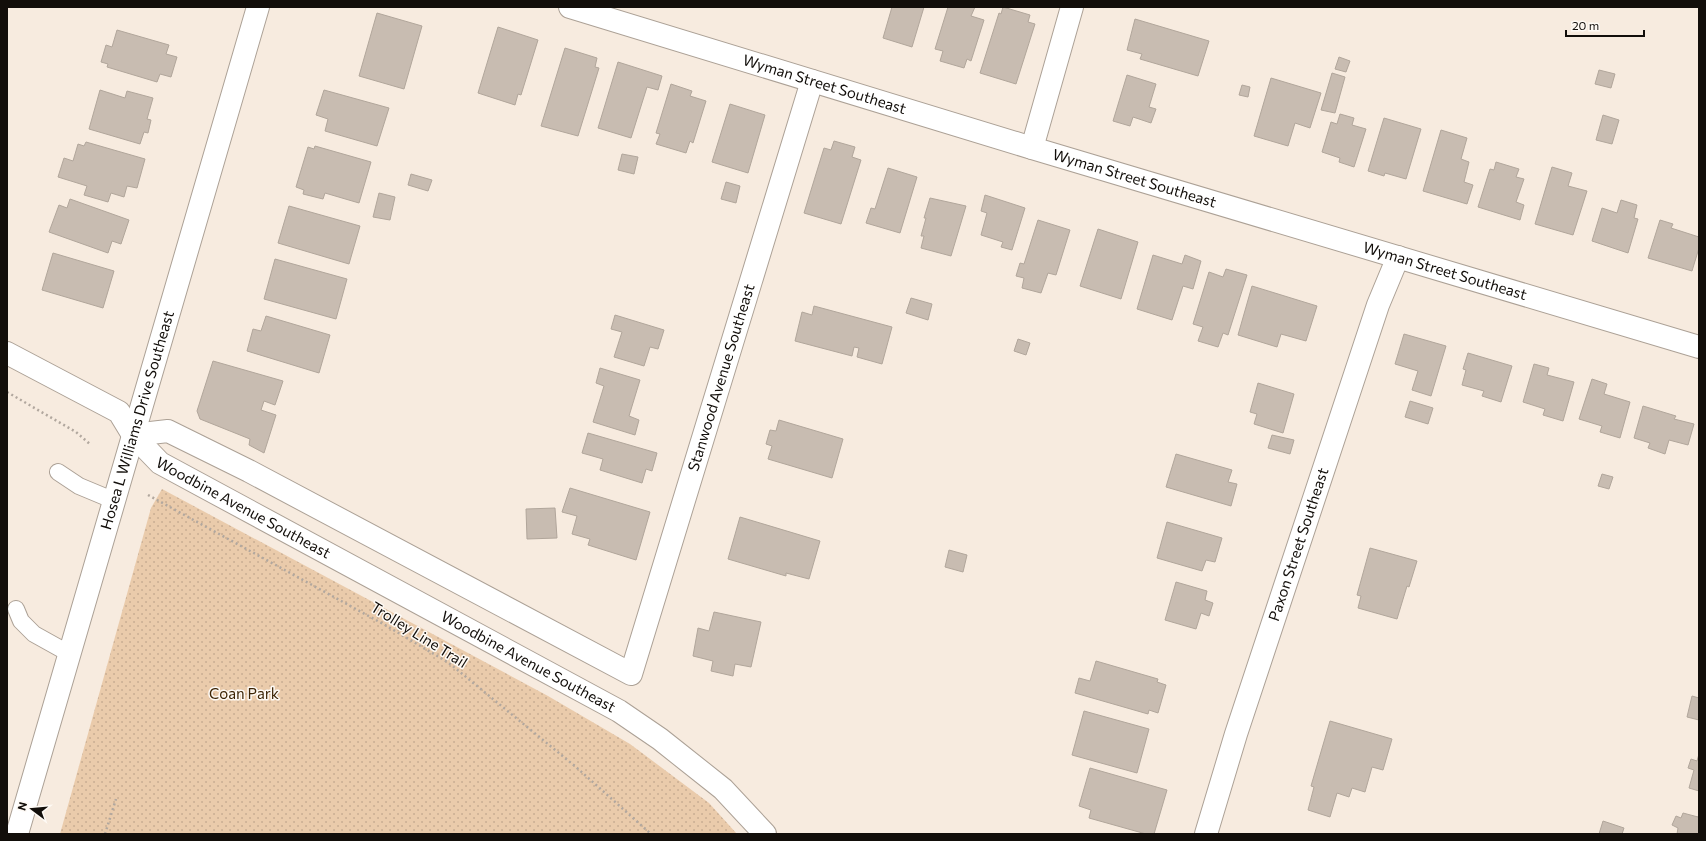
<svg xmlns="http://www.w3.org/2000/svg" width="1706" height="841" font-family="Commissioner,sans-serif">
<defs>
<pattern id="park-dots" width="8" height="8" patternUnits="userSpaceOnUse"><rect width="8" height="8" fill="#eacbab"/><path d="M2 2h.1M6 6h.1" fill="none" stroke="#c8ad92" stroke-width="1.8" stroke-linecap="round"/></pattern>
</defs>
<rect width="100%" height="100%" fill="#f7ebdf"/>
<polygon fill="url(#park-dots)" points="162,489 548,696 630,744 709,803 737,834 60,834 151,508"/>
<g fill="#c8bcb1" stroke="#b1a69b">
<polygon points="892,7 924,7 912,47 883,38"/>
<polygon points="948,7 975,7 971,16 984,20 971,61 967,59 964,68 940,61 943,51 935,49"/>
<polygon points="1003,7 1030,15 1028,22 1035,24 1016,84 980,73 999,13 1001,14"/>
<polygon points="377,13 422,26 404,89 359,76"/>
<polygon points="1135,19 1209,41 1198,76 1140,59 1142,54 1127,50"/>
<polygon points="498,27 538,40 521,95 518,94 515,105 478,93"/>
<polygon points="117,30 169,45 166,54 177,57 171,77 160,74 157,82 107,67 108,64 101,62 106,45 112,47"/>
<polygon points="565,48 597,58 595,67 599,68 578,136 541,126"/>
<polygon points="1339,57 1350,61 1346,72 1335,69"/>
<polygon points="618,62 662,76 658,90 647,87 631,138 598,128"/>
<polygon points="1599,70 1615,74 1611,88 1595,84"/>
<polygon points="1332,73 1345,77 1335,113 1321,110"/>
<polygon points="1127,75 1156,84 1149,107 1156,109 1151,123 1133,117 1130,126 1113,121"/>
<polygon points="1271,78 1321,93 1310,128 1295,123 1288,146 1254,136"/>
<polygon points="671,84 692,91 690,96 706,101 693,143 690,141 686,153 656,144 660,134 656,133"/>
<polygon points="1242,85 1250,87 1248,97 1239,95"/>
<polygon points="100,90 125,98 127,91 153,98 147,119 151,120 148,133 144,132 140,144 89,129"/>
<polygon points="324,90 389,108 377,146 325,131 328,119 316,115"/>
<polygon points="730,104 765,115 748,173 712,162"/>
<polygon points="1340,114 1354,118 1352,125 1366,129 1354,167 1339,162 1340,158 1322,152 1331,122 1337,124"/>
<polygon points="1603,115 1619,120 1612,144 1596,140"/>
<polygon points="1384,118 1421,129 1406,179 1385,173 1384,176 1368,171"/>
<polygon points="1441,130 1467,138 1461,159 1469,162 1464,182 1473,185 1467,204 1423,191"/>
<polygon points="834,141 855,147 852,157 861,160 841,224 804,213 824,148 831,150"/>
<polygon points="86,142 145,159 137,188 127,186 124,197 111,193 108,202 84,195 87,186 58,177 64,158 73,161 78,144 84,146"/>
<polygon points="315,146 371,162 359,203 325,193 323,199 303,194 304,190 296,187 308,147 314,149"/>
<polygon points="622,154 638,157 634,174 618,170"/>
<polygon points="1496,162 1519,169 1516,177 1524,179 1516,202 1524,205 1520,220 1478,207 1490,169 1494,170"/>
<polygon points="1552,167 1572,173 1568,186 1587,191 1573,235 1535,224"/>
<polygon points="888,168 917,177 900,233 866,223 871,208 875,209"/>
<polygon points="411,174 432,180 428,191 408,185"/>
<polygon points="726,182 740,186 736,203 721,199"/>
<polygon points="379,193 395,197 390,220 373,217"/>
<polygon points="985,195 1025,208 1012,250 1001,247 1003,242 981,235 987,213 981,211"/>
<polygon points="930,198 966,206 951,256 921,248 924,236 921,236 926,218 924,218"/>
<polygon points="70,199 129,220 121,244 112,241 108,253 49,232 59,205 67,208"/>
<polygon points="1621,200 1637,205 1634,218 1638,219 1628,253 1592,241 1602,208 1617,213"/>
<polygon points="289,206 360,226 349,264 278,243"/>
<polygon points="1038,220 1070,230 1056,275 1048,273 1041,293 1022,288 1024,278 1016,276 1020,263 1024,264"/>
<polygon points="1660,220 1673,224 1671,228 1699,237 1699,248 1692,271 1648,258"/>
<polygon points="1098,229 1138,242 1121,299 1080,286"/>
<polygon points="53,253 114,271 103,308 42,290"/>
<polygon points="1153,255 1182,264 1185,255 1201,261 1193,289 1183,286 1172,320 1137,309"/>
<polygon points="275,259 347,279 336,319 264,299"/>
<polygon points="1226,269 1247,275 1228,335 1223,333 1218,347 1198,341 1203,327 1193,324 1209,272 1223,277"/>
<polygon points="1252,286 1317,306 1306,341 1281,334 1277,347 1238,335"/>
<polygon points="911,298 932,304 928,320 906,313"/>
<polygon points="814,306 892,327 882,364 857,357 859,348 854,347 852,356 795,341 802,312 812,315"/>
<polygon points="615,315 664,330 658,349 650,347 644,366 614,357 622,332 611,329"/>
<polygon points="266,316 330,335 319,373 247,351 253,329 261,331"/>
<polygon points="1404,334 1446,346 1431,396 1412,390 1418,371 1395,364"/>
<polygon points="1018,339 1030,343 1026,355 1014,351"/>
<polygon points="1468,353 1512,366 1501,402 1482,396 1484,391 1462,385 1466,370 1463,369"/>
<polygon points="213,361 283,381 275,405 264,401 261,410 276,415 264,453 249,445 250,439 200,419 197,411"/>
<polygon points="1534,364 1549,368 1547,375 1574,382 1563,421 1543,415 1545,409 1523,402"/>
<polygon points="600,368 640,380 629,416 639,420 635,435 593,422 604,386 596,383"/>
<polygon points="1592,379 1607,384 1604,394 1630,402 1620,438 1600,432 1602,426 1579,419"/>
<polygon points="1258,383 1294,394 1283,433 1254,424 1257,414 1250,412"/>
<polygon points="1410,401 1433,408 1428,424 1405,417"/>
<polygon points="1643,406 1676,416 1674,419 1694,424 1688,445 1669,440 1665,454 1648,448 1650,443 1634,438"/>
<polygon points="779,420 843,439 832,478 768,459 772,446 766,444 770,430 776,431"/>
<polygon points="588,433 657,453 652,471 646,469 642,483 600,470 603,459 582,453"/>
<polygon points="1272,435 1294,440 1290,454 1268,448"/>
<polygon points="1176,454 1232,470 1228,482 1237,484 1231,506 1166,487"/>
<polygon points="1602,474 1613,477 1609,489 1598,486"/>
<polygon points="570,488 650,512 636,560 588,545 590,539 572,534 577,516 562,512"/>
<polygon points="555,508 557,538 527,539 526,509"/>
<polygon points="740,517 820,541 809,579 786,573 786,576 728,559"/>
<polygon points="1167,522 1222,538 1215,562 1206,560 1202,571 1157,558"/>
<polygon points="1370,548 1417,561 1409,587 1407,586 1397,619 1358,608 1361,596 1357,595"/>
<polygon points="949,550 967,555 963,572 945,567"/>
<polygon points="1176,582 1207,591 1205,600 1213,603 1209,616 1201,613 1196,629 1165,620"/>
<polygon points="714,612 761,622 751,667 735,664 733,676 711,671 713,661 693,656 698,628 709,631"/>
<polygon points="1096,661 1158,679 1157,682 1166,685 1158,713 1149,710 1148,714 1075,693 1079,678 1090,681"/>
<polygon points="1692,696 1699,698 1699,720 1687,717"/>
<polygon points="1084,711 1149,729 1137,773 1072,755"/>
<polygon points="1330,721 1392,739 1383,770 1372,767 1365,792 1352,788 1349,797 1337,793 1330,817 1308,810 1314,787 1311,786"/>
<polygon points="1699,754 1699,791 1689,788 1694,770 1688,768 1691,759 1697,761"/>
<polygon points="1090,768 1167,790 1154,834 1146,834 1089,818 1091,810 1079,806"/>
<polygon points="1683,813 1698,817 1699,814 1699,834 1677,834 1678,828 1672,825 1676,816 1681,818"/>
<polygon points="1603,821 1624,828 1622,834 1599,834"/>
</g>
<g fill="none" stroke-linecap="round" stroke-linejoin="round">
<defs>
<g id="service">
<polyline points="58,472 79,486 115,501"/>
<polyline points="16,609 21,621 34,634 70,654"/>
</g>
<g id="minor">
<polyline points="1032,148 1072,7"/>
<path id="s1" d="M7,353l112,59 14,23 27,28 459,248 41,28 63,50 42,45"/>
<path id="s2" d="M133,435l35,-4 81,40 382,203 181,-593"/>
<path id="s3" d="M1206,834l30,-100 142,-429 20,-48"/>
</g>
<g id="tertiary">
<path id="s4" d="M570,7l462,141 667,199"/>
<path id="s5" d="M17,834l241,-827"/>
</g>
</defs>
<use href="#service" stroke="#aca196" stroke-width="18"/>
<use href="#minor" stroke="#aca196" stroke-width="24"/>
<use href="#tertiary" stroke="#aca196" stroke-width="24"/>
<g stroke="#b1a79e" stroke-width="2.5" stroke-dasharray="2 3" stroke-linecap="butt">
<polyline points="7,392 76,432 91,445"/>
<polyline points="148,495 385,625 449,663 576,767 651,834"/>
<polyline points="105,834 116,799"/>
</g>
<use href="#service" stroke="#fff" stroke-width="16"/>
<use href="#minor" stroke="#fff" stroke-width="22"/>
<use href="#tertiary" stroke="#fff" stroke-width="22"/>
</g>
<g text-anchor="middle" stroke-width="3" stroke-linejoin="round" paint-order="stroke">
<g font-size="15" fill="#120e0a" stroke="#fefaf5">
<text dy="5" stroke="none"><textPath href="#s4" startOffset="266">Wyman Street Southeast</textPath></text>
<text dy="5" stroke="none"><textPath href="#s4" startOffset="590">Wyman Street Southeast</textPath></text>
<text dy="5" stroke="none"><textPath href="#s4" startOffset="914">Wyman Street Southeast</textPath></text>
<text dy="5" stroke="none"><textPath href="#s2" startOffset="868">Stanwood Avenue Southeast</textPath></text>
<text dy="5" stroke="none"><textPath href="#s5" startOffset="431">Hosea L Williams Drive Southeast</textPath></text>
<text dy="5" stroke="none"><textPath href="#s1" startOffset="287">Woodbine Avenue Southeast</textPath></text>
<text dy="5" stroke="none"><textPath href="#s3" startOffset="304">Paxon Street Southeast</textPath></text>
<text transform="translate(419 635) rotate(32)" y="5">Trolley Line Trail</text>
<text dy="5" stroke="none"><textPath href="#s1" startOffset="611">Woodbine Avenue Southeast</textPath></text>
</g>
<g font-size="15" fill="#3c2405" stroke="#fefaf5">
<text x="244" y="699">Coan Park</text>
</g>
</g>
<rect width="1706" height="841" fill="none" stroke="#120e0a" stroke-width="16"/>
<g transform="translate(32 809) rotate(286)" stroke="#fefaf5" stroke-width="3" paint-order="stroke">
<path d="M0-3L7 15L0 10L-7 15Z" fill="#120e0a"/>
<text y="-6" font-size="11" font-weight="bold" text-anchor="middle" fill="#120e0a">N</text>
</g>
<path d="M1566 30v6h78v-6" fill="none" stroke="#120e0a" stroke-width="2"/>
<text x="1572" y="30" font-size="12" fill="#120e0a" stroke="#fefaf5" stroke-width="3" paint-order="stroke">20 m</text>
</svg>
